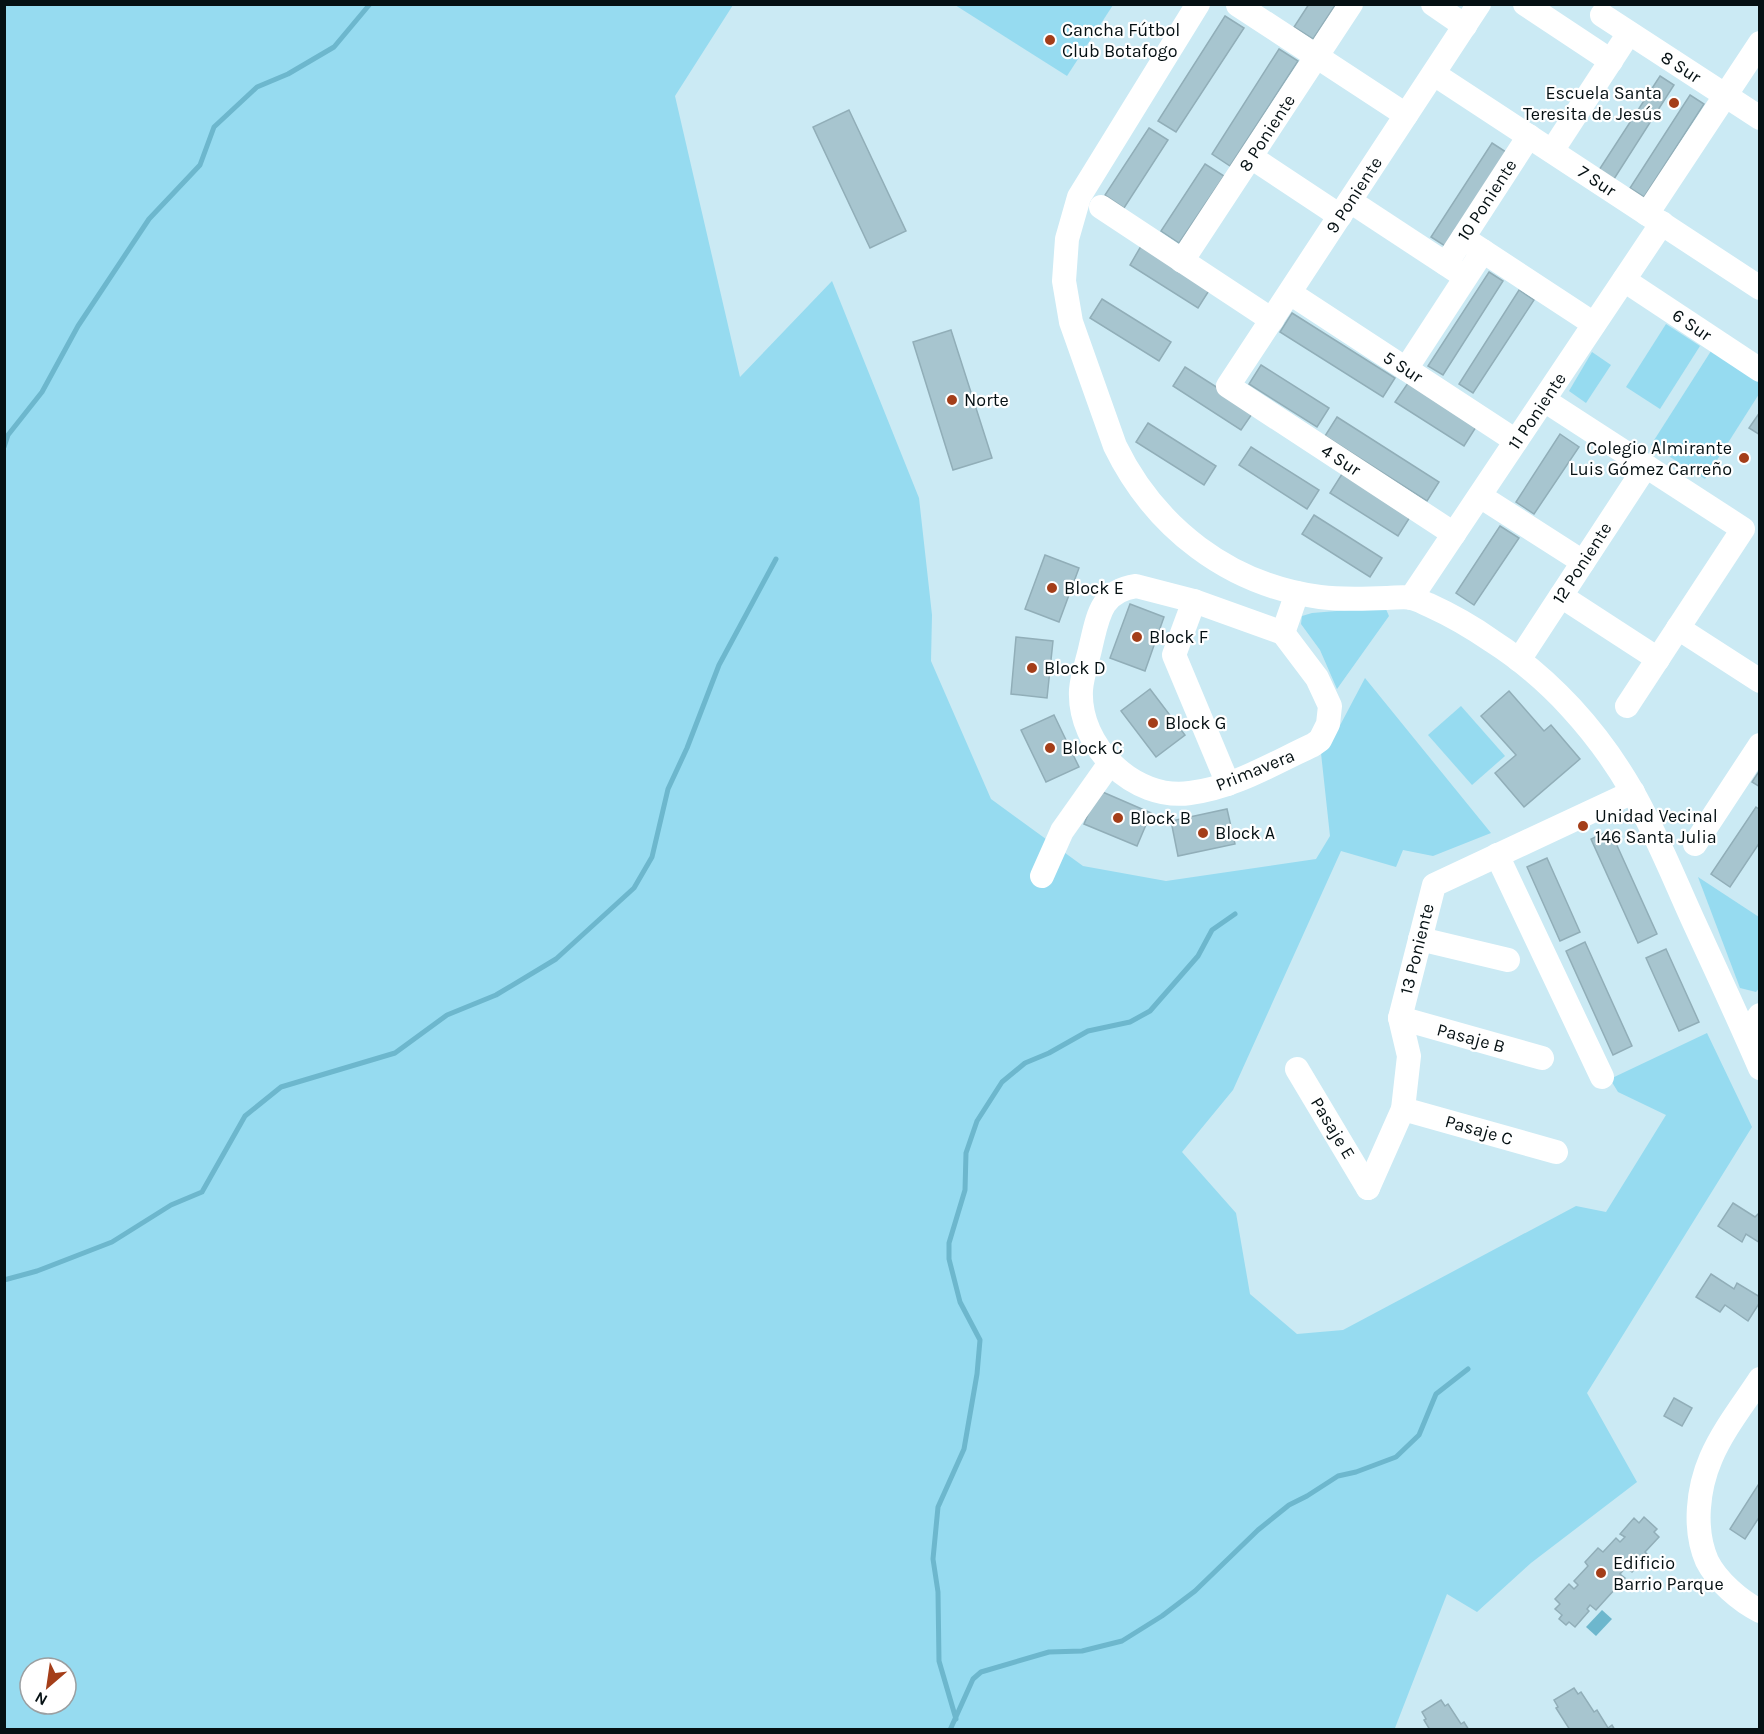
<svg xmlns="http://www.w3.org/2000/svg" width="1764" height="1734" font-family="Karla,sans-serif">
<rect width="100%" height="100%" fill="#cbeaf4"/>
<g fill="#96dbf0" fill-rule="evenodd">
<path d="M5,5h728l-58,91 65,281 92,-96 87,217 13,117 -1,46 60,138 92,67 83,15 150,-22 14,-23 -9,-83 15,-20 29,-55 126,155 -58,23 -30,-6 -7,17 -55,-16 -108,239 -51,62 54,61 14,81 47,40 46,-4 233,-124 30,6 60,-97 -48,-23 -8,-13 97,-46 45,94 -165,266 50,89 -106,81 -54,49 -30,-18 -52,134 1,1 -1391,1zM30,1668h36v36h-36z"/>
<polygon points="955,5 1113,5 1067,76"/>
<polygon points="1666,324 1700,346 1660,409 1626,387"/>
<polygon points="1711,351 1759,381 1759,394 1705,479 1651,445"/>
<polygon points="1592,352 1611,365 1586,403 1569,391"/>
<polygon points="1385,607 1389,616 1337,689 1320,650 1301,624 1302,616 1312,613"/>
<polygon points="1461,706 1505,756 1472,785 1428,735"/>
<polygon points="1698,877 1759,917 1760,987 1756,992 1740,988"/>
</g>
<polygon fill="#6db7cd" points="1602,1610 1612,1619 1596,1636 1586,1627"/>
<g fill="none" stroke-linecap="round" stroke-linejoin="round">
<g stroke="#6db7cd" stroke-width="5">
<polyline points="4,447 8,435 42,392 78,326 149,219 200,165 214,127 257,87 288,74 334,47 370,4"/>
<polyline points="4,1280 37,1271 112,1242 171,1205 202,1192 245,1116 281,1087 395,1053 447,1015 496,995 556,959 634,888 652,857 668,789 687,748 719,665 776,559"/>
<polyline points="956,1719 939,1661 938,1592 933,1559 938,1507 964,1449 977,1374 980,1340 960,1302 949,1259 949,1243 965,1190 966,1153 977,1121 1002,1082 1025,1063 1049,1053 1088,1031 1130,1022 1150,1011 1198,956 1212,930 1235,914"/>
<polyline points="950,1730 973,1679 981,1672 1049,1652 1082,1651 1122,1641 1162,1616 1195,1591 1258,1530 1289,1505 1307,1496 1338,1476 1356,1472 1396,1457 1419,1435 1436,1394 1468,1369"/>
</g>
</g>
<g fill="#a7c5cf" stroke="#91aeb8" stroke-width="1.5">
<polygon points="1309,4 1336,4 1313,39 1294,27"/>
<polygon points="1225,16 1244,28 1176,132 1158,121"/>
<polygon points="1279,49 1298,61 1230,166 1212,154"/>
<polygon points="1660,76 1674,85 1614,179 1599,170"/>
<polygon points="1690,95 1704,104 1644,197 1630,188"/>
<polygon points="849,110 906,231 870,248 813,127"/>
<polygon points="1149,128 1168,140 1124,208 1105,195"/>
<polygon points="1492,143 1506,152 1445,246 1431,237"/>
<polygon points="1205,164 1224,176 1179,243 1161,231"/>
<polygon points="1141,246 1210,289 1198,308 1130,265"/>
<polygon points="1489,272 1503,281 1443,375 1428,366"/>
<polygon points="1519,290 1534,300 1473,393 1459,384"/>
<polygon points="1102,299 1171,342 1159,361 1090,318"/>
<polygon points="1292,313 1395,378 1383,397 1280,332"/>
<polygon points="951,330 992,458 953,470 913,342"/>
<polygon points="1261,365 1329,408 1317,427 1249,384"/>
<polygon points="1185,367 1254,411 1241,430 1173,386"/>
<polygon points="1408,383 1476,427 1464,446 1395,402"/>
<polygon points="1760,412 1760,435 1749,428"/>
<polygon points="1337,417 1439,482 1427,501 1325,436"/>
<polygon points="1148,423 1216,466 1204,485 1136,442"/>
<polygon points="1560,434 1579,447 1534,514 1516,502"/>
<polygon points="1251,447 1319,490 1307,509 1239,465"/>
<polygon points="1342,474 1410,517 1398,536 1330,493"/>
<polygon points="1314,515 1382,558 1370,577 1302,534"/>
<polygon points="1500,526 1519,538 1474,605 1456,593"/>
<polygon points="1045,555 1079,568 1059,622 1025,609"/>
<polygon points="1130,604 1164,617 1145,671 1110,658"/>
<polygon points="1016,637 1053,641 1047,698 1011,694"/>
<polygon points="1150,689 1185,735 1156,757 1121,711"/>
<polygon points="1509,691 1544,731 1551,725 1580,759 1524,807 1495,773 1516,755 1481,716"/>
<polygon points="1054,715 1079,767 1046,782 1021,730"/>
<polygon points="1760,770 1760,787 1752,782"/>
<polygon points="1098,790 1151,813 1137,846 1084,824"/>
<polygon points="1756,807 1760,810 1760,842 1730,887 1711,874"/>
<polygon points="1227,809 1235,844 1178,856 1171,821"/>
<polygon points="1610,830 1657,934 1638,943 1591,839"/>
<polygon points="1547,858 1580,932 1560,941 1527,867"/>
<polygon points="1585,942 1632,1046 1613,1055 1566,951"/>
<polygon points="1666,949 1699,1022 1679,1031 1646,958"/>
<polygon points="1733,1203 1755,1217 1760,1212 1760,1243 1746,1234 1742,1242 1718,1226"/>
<polygon points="1711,1274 1734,1289 1737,1283 1760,1297 1760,1302 1748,1321 1725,1305 1720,1312 1696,1297"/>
<polygon points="1674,1398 1692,1408 1682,1426 1664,1416"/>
<polygon points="1760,1482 1760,1516 1745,1539 1730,1529"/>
<polygon points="1644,1517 1657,1529 1654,1532 1659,1537 1645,1552 1648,1555 1632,1572 1626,1567 1620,1574 1625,1578 1596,1610 1590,1605 1587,1609 1589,1611 1575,1627 1569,1622 1566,1625 1559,1619 1562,1615 1555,1609 1560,1604 1555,1599 1569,1584 1574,1589 1578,1585 1574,1581 1588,1566 1585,1562 1598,1548 1603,1552 1616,1538 1620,1542 1625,1537 1620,1534 1634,1518 1639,1523"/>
<polygon points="1574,1688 1578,1694 1581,1692 1594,1712 1597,1710 1608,1728 1612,1725 1615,1730 1570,1730 1556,1708 1558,1707 1554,1700"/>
<polygon points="1441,1700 1445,1706 1448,1704 1461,1724 1464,1722 1469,1730 1430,1730 1424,1720 1426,1719 1422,1712"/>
</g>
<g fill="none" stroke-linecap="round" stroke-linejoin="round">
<g stroke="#fff" stroke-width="24">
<path d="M1198,4l-119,193 -12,42 -3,42 7,41 44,124c40,82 114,139 205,151 22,3 45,2 67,1 8,0 17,-2 24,0 6,1 13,5 18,7 22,10 43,22 63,36 58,37 106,91 140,150 23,40 41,85 60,127 23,50 46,99 68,150"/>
<polyline points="1433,4 1465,26"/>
<polyline points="1525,4 1611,61"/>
<polyline points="1238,5 1406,115"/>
<polyline points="1602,15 1760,118"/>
<polyline points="1434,74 1760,288"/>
<polyline points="1552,151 1629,33"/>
<polyline points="1251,157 1340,216"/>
<polyline points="1350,201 1458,272"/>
<polyline points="1101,207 1272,320"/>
<polyline points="1647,214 1760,43"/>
<polyline points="1463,238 1594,324"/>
<polyline points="1182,261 1351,4"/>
<polyline points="1446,264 1529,136"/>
<polyline points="1624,280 1760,370"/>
<polyline points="1290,293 1516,441"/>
<polyline points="1406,369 1483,251"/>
<polyline points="1544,400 1743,529 1627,706"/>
<polyline points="1480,496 1583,562"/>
<polyline points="1454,534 1228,386 1479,4"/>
<path d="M1136,586l58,15 89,32 34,45 13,28 -2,18 -8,16 -7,5c-39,18 -80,43 -123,48 -56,8 -112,-47 -109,-103 1,-15 7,-30 10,-45 7,-29 10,-54 45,-59z"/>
<polyline points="1561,596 1658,659"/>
<polyline points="1411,598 1662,223"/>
<polyline points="1194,601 1174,655 1228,784"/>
<polyline points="1678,628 1760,681"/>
<polyline points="1283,633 1297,593"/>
<polyline points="1519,660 1646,466"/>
<polyline points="1695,844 1760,745"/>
<polyline points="1497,855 1602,1077"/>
<polyline points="1042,876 1062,831 1110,763"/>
<polyline points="1420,939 1508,960"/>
<polyline points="1400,1018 1542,1058"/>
<polyline points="1746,1035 1760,1015"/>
<polyline points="1297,1069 1368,1188"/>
<polyline points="1403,1109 1556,1152"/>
<polyline points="1368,1188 1403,1109 1409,1056 1400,1018 1434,885 1633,792"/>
<path d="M1760,1379c-17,26 -37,51 -49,79 -13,30 -18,71 -4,103 10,20 33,40 53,50"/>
</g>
</g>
<g fill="#a43e19" stroke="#fff" stroke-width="2">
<circle cx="1050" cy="40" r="6"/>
<circle cx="1674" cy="103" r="6"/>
<circle cx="952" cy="400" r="6"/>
<circle cx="1744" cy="458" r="6"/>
<circle cx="1052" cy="588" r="6"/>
<circle cx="1137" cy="637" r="6"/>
<circle cx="1032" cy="668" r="6"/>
<circle cx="1153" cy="723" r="6"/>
<circle cx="1050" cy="748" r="6"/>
<circle cx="1118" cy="818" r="6"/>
<circle cx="1583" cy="826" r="6"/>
<circle cx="1203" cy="833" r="6"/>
<circle cx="1601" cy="1573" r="6"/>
</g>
<g text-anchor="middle" stroke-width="4.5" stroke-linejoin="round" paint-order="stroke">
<g font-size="18" fill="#051013" stroke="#fff" text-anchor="start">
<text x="1062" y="36">Cancha Fútbol<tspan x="1062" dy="21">Club Botafogo</tspan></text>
<text x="1662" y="99" text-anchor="end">Escuela Santa<tspan x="1662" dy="21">Teresita de Jesús</tspan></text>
<text x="964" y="406">Norte</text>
<text x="1732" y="454" text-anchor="end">Colegio Almirante<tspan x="1732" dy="21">Luis Gómez Carreño</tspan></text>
<text x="1064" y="594">Block E</text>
<text x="1149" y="643">Block F</text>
<text x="1044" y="674">Block D</text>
<text x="1165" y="729">Block G</text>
<text x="1062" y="754">Block C</text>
<text x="1595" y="822">Unidad Vecinal<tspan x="1595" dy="21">146 Santa Julia</tspan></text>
<text x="1130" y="824">Block B</text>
<text x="1215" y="839">Block A</text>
<text x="1613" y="1569">Edificio<tspan x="1613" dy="21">Barrio Parque</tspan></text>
</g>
<g font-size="18" fill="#051013" stroke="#fff">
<text transform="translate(1681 67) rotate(33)" y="6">8 Sur</text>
<text transform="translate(1267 133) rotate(-57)" y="6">8 Poniente</text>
<text transform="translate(1597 181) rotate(33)" y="6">7 Sur</text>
<text transform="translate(1354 195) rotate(-57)" y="6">9 Poniente</text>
<text transform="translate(1487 200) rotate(-57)" y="6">10 Poniente</text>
<text transform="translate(1692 325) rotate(34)" y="6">6 Sur</text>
<text transform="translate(1403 367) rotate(33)" y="6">5 Sur</text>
<text transform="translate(1537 411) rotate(-56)" y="6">11 Poniente</text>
<text transform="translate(1341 460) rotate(33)" y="6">4 Sur</text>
<text transform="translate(1582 563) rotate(-57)" y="6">12 Poniente</text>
<text transform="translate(1255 770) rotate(-22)" y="6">Primavera</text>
<text transform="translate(1417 949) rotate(-76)" y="6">13 Poniente</text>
<text transform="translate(1471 1038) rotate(15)" y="6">Pasaje B</text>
<text transform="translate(1333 1128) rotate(59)" y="6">Pasaje E</text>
<text transform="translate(1479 1130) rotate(16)" y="6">Pasaje C</text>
</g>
</g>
<rect width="1764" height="1734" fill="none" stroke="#051013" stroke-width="12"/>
<g transform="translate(48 1686) rotate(209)"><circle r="28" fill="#ffffff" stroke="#9b9fa1" stroke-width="1.5"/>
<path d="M0-4.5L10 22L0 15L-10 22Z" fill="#a43e19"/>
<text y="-9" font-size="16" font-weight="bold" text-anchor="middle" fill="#051013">N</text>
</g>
</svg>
